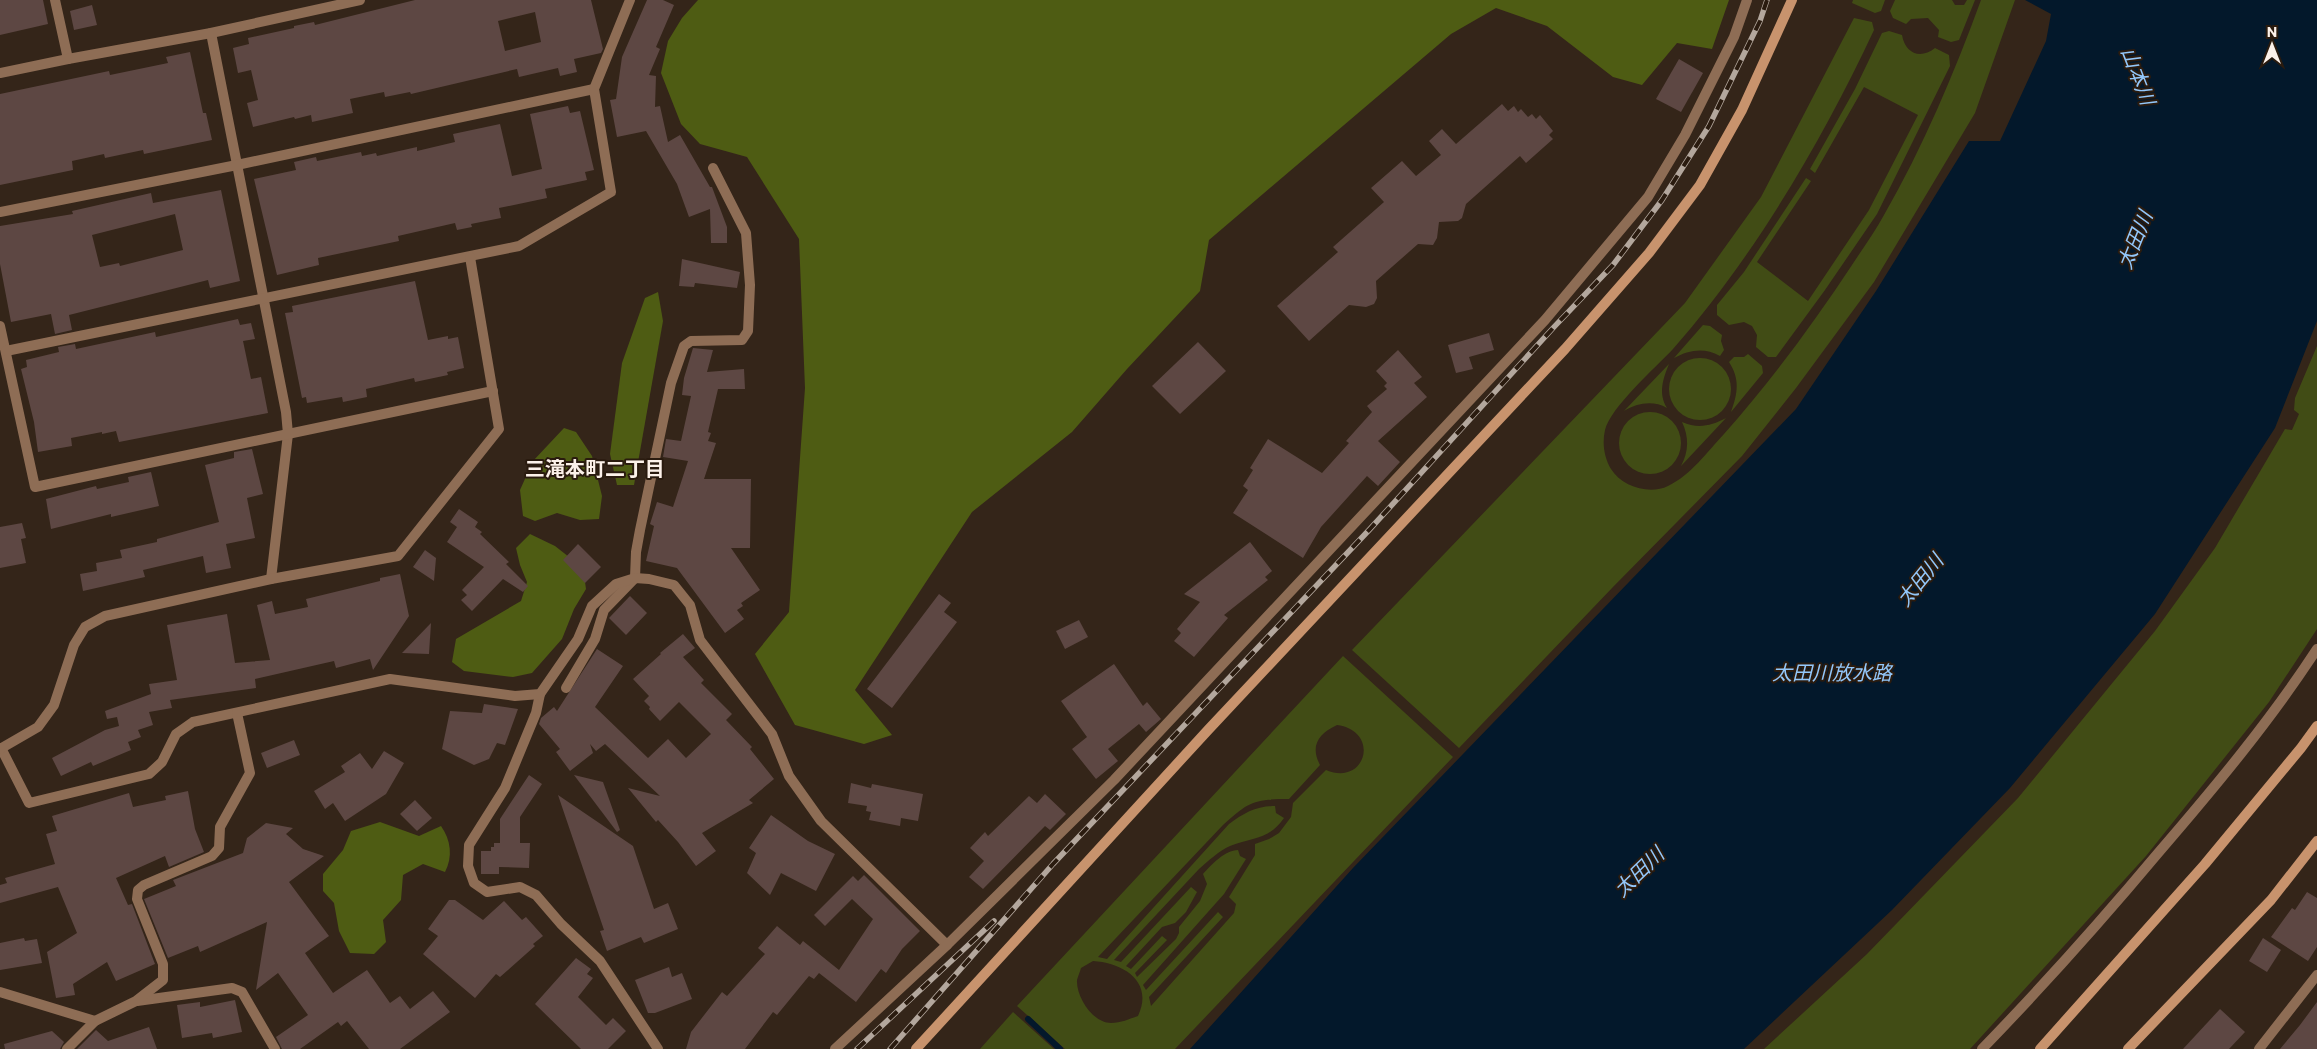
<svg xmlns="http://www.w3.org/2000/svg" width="2317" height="1049" font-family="Commissioner,'Noto Sans JP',sans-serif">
<rect width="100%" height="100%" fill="#342519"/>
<g fill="#414c15" fill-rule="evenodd">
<polygon points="1853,0 1885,0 1881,11 1875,13 1852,3"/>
<polygon points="1895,0 1952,0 1955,5 1964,5 1967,0 1975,0 1959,40 1951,42 1938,37 1939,30 1928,18 1911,19 1906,24 1893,18 1890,11"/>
<path d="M1981,0h34l-40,113 -101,169 -78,106 -54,68 -129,131 -154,161 -107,-98 333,-347 76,-106 93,-179 18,4 2,8c-52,111 -120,227 -201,319 -17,18 -63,59 -68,81 -3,13 -1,27 6,39 11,18 39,26 57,17 23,-11 39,-34 56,-52 47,-53 89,-110 128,-169 11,-17 23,-33 32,-50 39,-68 70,-141 97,-215z"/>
<path d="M1889,31l13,4c3,18 18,25 33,13l14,7 1,11 -73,148 -52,76 -49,67h-8l-12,-10 1,-12 -5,-9 -8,-4 -15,3 -12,-10v-10l27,-33 62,-94 5,3 -54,81 51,39 61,-91 49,-95 -54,-28 -49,86 -5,-4 45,-80 27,-56z"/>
<path d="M1703,325l7,1 12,9 -1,6 3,9 -4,6c-16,-9 -31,-6 -46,2z"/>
<polygon points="2317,346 2317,629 2269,702 2146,856 1970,1049 1764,1049 1867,954 2018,798 2155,631 2215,548 2285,429 2292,430 2299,414 2294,410 2295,398"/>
<path d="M1748,354l14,12 1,7 -32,39c7,-19 9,-33 -2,-50l5,-5h10z"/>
<circle cx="1700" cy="389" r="31"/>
<path d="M1669,364c-6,15 -11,29 -2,44 -14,-8 -30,-5 -43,3z"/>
<circle cx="1650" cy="443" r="31"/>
<path d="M1726,418l-45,48c8,-15 8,-29 1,-44 16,7 29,4 44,-4z"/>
<path d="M1343,656l110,101 -278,292h-110l-48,-43zM1337,725c44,6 29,62 -11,45l-33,33 -2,14 -12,16 -10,6 -14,5v11l-26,42 7,7 -2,9 -83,93 -2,-9 74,-80 -5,-5 -72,78 -3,-5 81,-91 22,-35 -6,-3 -2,-6c-13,0 -27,15 -35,24l4,10 -7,17 -21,26v6l-3,6 -39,38 -2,-4 32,-33 -5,-4 -31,33 -5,-3 36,-39 13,-4 11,-11 11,-20 -6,-5 -70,75 -7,-2 85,-91c9,-8 20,-18 31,-23 23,-9 39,-6 54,-28l-8,-5 -1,-7c-19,0 -31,7 -46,18l-122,135 -9,-2 125,-132c25,-23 31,-26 66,-26l31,-34c-10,-19 -2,-31 17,-40zM1093,961c31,2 61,21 45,55 -9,3 -17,7 -27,7 -18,0 -35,-26 -34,-43 1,-4 3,-8 4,-12z"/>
<polygon points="1013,1012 1054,1049 980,1049"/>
</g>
<g fill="#4e5c13">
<polygon points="698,0 1729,0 1712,49 1677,43 1642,85 1613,77 1547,26 1496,8 1451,34 1209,240 1200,291 1127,369 1072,432 972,512 855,690 892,735 864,744 795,725 755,654 789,612 805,388 799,239 747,157 700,144 681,124 661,73 668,41 682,18"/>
<polygon points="658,292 663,321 634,485 617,485 610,454 622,363 645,298"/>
<polygon points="564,428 576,432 592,456 602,496 599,519 580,520 557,513 535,521 523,516 520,490 533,461"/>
<polygon points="530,534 555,546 583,568 586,589 574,609 562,639 532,673 513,677 464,671 452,662 456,639 521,601 527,582 520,565 516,548"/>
<path d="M380,822l39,14 22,-10c10,14 12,31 4,46l-22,-8 -20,11 -2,25 -18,20 3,22 -12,12 -24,-1 -11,-22 -5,-28 -11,-12v-17l20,-24 8,-19z"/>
</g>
<polygon fill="#03182b" points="2025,0 2317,0 2317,321 2275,428 2155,614 2010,788 1892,910 1744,1049 1190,1049 1353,868 1796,409 1876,291 1969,141 2000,141 2046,41 2051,14"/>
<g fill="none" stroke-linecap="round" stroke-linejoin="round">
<polyline stroke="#03182b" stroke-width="6" points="1028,1019 1060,1049"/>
</g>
<g fill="#5d4743" fill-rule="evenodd">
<polygon points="0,0 43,0 48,24 0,35"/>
<path d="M415,0h176l12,49 -2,4 -27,6 3,13 -17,4 -2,-8 -39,9 -2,-8 -106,25 -1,-2 -25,5 -1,-5 -34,7 3,14 -41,9 -1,-7 -16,4 -1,-2 -41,10 -6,-24 11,-3 -7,-30 -13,3 -5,-25 16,-4 -1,-6 46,-10v-2l20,-4 1,3zM535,12l6,30 -36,9 -7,-30z"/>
<polygon points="647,0 663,0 674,5 656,47 660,49 649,75 656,76 655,107 660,106 668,142 680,135 710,187 712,187 727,227 727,243 711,243 710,209 689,217 677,184 646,131 617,137 610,100 616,99 622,57"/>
<polygon points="92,5 97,25 74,30 70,11"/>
<polygon points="190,52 203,113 206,113 212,140 144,154 143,150 105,158 104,154 72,161 73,170 0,185 0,94 109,71 110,75 168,63 166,57"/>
<polygon points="1679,59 1703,73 1681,112 1656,99"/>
<polygon points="1502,104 1508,111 1514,106 1518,112 1521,109 1528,117 1532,114 1536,119 1540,115 1553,131 1549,135 1553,139 1526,163 1520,156 1466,204 1462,218 1458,221 1439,222 1437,238 1433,245 1418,244 1376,281 1377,298 1374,304 1366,307 1349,305 1309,341 1277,306 1338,252 1333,247 1384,202 1371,188 1402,161 1416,176 1441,155 1429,141 1442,129 1456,144"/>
<polygon points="568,106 570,113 580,111 594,170 585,172 587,180 545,189 547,198 499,208 501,218 471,224 472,227 457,230 455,223 398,236 399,241 318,258 319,265 277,275 254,179 296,170 294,162 316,157 317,161 361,152 362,156 376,153 377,156 417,147 417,151 455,142 453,134 500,124 512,176 542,169 530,114"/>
<path d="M221,190l19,91 -30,7 -2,-8 -139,35 3,15 -17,4 -4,-20 -40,8 -11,-58v-38l73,-12 -1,-3 79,-18 2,10zM175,214l8,36 -63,16 -1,-3 -19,4 -8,-32z"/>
<polygon points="682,259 740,272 737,288 695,283 694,287 679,286"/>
<polygon points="415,281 428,340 448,336 448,339 458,337 464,368 447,372 448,375 415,382 414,378 366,389 367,397 343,402 342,397 307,403 306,397 302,398 285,313 293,312 292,306"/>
<polygon points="238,319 240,325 251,323 255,339 243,341 251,379 261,377 268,413 119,442 116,431 102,434 102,432 71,438 72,446 38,452 34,422 21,369 27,367 26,360 59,352 58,347 75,344 76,349 155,332 156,337"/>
<polygon points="1489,333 1494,350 1469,357 1473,369 1456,373 1448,345"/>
<polygon points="1198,342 1226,371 1180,414 1152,386"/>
<polygon points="693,348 713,350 707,372 744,369 745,389 718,389 708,432 711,433 708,441 716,443 704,479 751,479 750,548 731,548 760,590 741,603 743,606 737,610 744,619 725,633 677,568 646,561 654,526 650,524 657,502 673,507 688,461 663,457 666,439 681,441 691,396 682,395 684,378"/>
<polygon points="1398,350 1422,377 1414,383 1427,397 1378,441 1400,462 1378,486 1367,476 1321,527 1303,558 1233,513 1248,490 1243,486 1253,470 1250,468 1268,439 1322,473 1349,443 1346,441 1372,412 1367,406 1387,389 1384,386 1387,383 1376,371"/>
<polygon points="252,449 263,494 247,498 255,538 226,544 231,568 206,573 203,556 143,570 145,577 83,591 80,574 97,571 96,563 122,558 120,550 157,542 157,539 219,522 205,465 234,458 234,452"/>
<polygon points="151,472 159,506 111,517 111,514 51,529 46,499 96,486 97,489 129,482 128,477"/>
<polygon points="459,509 478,522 475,527 482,532 480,534 509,562 506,564 528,586 523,592 503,579 472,611 461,600 467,595 462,590 484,567 447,542 457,527 450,522"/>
<polygon points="22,523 26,538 21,539 26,563 0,568 0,527"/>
<polygon points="1250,542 1272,571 1265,577 1268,580 1224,615 1228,618 1194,657 1174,641 1181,633 1177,629 1200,602 1184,594"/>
<polygon points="578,544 601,567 585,583 563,560"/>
<polygon points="425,550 436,558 434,581 413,567"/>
<polygon points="400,574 409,616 373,670 370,659 336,668 334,661 255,679 256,688 170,700 172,708 149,712 153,725 138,730 141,737 128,742 131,750 93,766 91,762 61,776 52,758 105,730 119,726 117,717 107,719 105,711 151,694 149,684 177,680 167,625 227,614 235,663 270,660 257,605 272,601 275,614 308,607 306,599 380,581 380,578"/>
<polygon points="939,594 951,603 944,612 957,622 892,708 867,689"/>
<polygon points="630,596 647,613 626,635 609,618"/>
<polygon points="1079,620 1088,637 1065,649 1056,631"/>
<polygon points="431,623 429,654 402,653"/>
<polygon points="683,634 695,648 683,657 704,680 701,683 732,714 726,720 752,747 750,749 774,779 749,800 753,803 702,833 716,851 696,866 678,842 658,820 656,822 628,788 660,796 605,744 596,751 590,744 593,753 570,771 556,752 560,749 539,724 541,718 554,707 557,711 597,649 623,666 595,707 648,758 668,739 686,758 711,734 679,702 660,721 649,709 650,707 644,701 649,696 633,679 661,654 660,653"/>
<polygon points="1114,664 1143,706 1147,702 1161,719 1146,732 1139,724 1108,749 1118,761 1096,779 1072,749 1087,737 1061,701"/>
<polygon points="484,704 518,709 505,745 497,743 489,759 474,765 442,749 450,711 482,713"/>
<polygon points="294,740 300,755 267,768 261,753"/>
<polygon points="384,751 404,763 386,794 345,821 333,803 325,809 314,791 345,772 341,766 360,753 372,769"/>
<polygon points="529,775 542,784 520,817 520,843 530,843 529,868 499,867 499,874 481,874 481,851 491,851 491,847 494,847 494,843 500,843 500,819"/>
<polygon points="574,775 603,782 620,830 617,832"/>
<polygon points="851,783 871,788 872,784 923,794 918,821 901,818 900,826 869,820 871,812 866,811 867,806 848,803"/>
<polygon points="188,791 195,829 204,852 169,867 165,856 116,878 128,905 132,904 155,964 116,981 107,962 73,984 75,995 56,998 47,952 77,933 58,887 0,903 0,885 7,883 5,878 55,864 46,834 57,831 52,816 129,793 133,807 166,800 165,796"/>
<polygon points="1045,794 1066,814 1050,830 1045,826 983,889 969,877 984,861 970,848 985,832 988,836 1029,796 1037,803"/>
<polygon points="558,795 633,846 654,909 668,903 678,929 644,943 641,937 607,951 600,931 604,930"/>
<polygon points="415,800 432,818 417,831 400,814"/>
<polygon points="771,815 808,841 835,854 816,891 781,873 770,895 747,873 756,853 749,848"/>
<polygon points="266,823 293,828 286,834 303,849 324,856 289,882 329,936 305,953 333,993 367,970 390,1003 400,996 410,1009 433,991 450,1012 400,1049 369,1049 347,1021 341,1026 338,1022 300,1049 282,1049 276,1037 308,1015 278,973 256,990 267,922 200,952 198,946 168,958 144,899 176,886 173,880 243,853 247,838"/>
<polygon points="864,875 920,931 902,949 886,973 881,969 856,1002 819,973 814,979 809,976 777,1015 773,1012 745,1049 686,1049 691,1032 722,992 727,996 765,954 758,948 777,926 800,945 803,941 839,970 873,919 852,899 825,926 814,915 853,876 858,881"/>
<polygon points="2307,892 2317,898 2317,947 2308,961 2271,937 2292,908 2295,910"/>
<polygon points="449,900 455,900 483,920 504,901 522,920 526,917 543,936 533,944 535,946 500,977 496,974 475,998 423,954 438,936 428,929"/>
<polygon points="24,938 25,941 37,939 42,963 0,970 0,943"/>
<polygon points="2263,938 2281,950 2267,972 2249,961"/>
<polygon points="576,958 591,969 587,974 593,978 578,997 606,1025 613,1018 626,1031 608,1049 581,1049 535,1004"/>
<polygon points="669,967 672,977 682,973 692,999 655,1013 648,1013 635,980"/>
<polygon points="235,1000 242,1032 213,1038 212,1033 182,1038 177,1005 200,1002 200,1007"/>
<polygon points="2317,1002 2317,1049 2280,1049 2300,1025"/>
<polygon points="2220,1009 2245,1032 2229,1049 2183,1049"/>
<polygon points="149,1027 157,1049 77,1049 96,1030 108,1041"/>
<polygon points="52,1031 64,1042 60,1049 5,1049 4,1044"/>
</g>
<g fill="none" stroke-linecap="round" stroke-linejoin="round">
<g stroke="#8e6d55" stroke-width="10">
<polyline points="566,688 595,639 604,610 635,578"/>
<path d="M1982,1049c61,-63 120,-129 177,-197 56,-65 111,-131 158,-203"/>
</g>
<g stroke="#8e6d55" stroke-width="10">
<polyline points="55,0 68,59"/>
<polyline points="211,33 286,412 288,434 271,579"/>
<polyline points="0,73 68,59 211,33 360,0"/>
<polyline points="0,212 237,165 594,89"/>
<polyline points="0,326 35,487 493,391"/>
<polyline points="6,351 519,246 611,192 594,89 630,0"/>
<polyline points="635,578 636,552 640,530 671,383 684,346 691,341 742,340 748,331 750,285 746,233 713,168"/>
<polyline points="540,694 536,713 505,788 469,845 468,866 474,883 487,892 520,887 536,895 561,924 600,961 658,1049"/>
<polyline points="1,748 29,803 149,774 162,762 176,734 193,722 390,679 515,696 540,694 578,639 592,606 616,584 635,578 649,579 674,585 690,605 700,640 772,734 789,776 821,821 947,945"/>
<polyline points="0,749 38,727 54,705 74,645 85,627 105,616 271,579 398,556 499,429 470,257"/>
<polyline points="0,992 95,1021"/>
<polyline points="137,1001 232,988 242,992 275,1049"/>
<polyline points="67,1049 95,1021 136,1001 163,980 163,964 137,899 138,890 144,885 212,856 219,848 220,827 250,773 237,713"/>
<polyline points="835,1049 947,945 1114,780 1545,320 1648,197 1685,135 1734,37 1747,0"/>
<polyline points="2259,1049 2317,975"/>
</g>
<g stroke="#c8936d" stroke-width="10">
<polyline points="916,1049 1208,730 1565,349 1649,253 1700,185 1742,110 1792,0"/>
<polyline points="2040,1049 2205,864 2301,748 2317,726"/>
<polyline points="2128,1049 2271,900 2317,841"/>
</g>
<defs>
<g id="rail">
<polyline points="857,1049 994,921"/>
<polyline points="890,1049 1053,864 1370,529 1554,327 1613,265 1662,200 1709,126 1760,21 1767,0"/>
</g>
</defs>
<use href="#rail" stroke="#b3a79d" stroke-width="5.5"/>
<use href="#rail" stroke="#2a1b0f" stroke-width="4" stroke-dasharray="11" stroke-linecap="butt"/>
</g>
<g text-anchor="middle" stroke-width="4" stroke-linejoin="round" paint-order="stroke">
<g font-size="20" font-style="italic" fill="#93c7fa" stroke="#2a1b0f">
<text transform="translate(2138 76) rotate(69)" y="7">山本川</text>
<text transform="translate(2135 240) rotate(-68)" y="7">太田川</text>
<text transform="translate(1920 580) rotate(-51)" y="7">太田川</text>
<text x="1832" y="680">太田川放水路</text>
<text transform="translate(1639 872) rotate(-44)" y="7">太田川</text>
</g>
<g font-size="20" font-weight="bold" fill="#fcf1e9" stroke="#2a1b0f">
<text x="595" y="476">三滝本町二丁目</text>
</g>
</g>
<g transform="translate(2272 45)" stroke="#2a1b0f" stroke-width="4" paint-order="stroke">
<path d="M0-4L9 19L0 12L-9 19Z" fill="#fcf1e9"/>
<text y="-8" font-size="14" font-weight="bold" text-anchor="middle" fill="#fcf1e9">N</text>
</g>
</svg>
